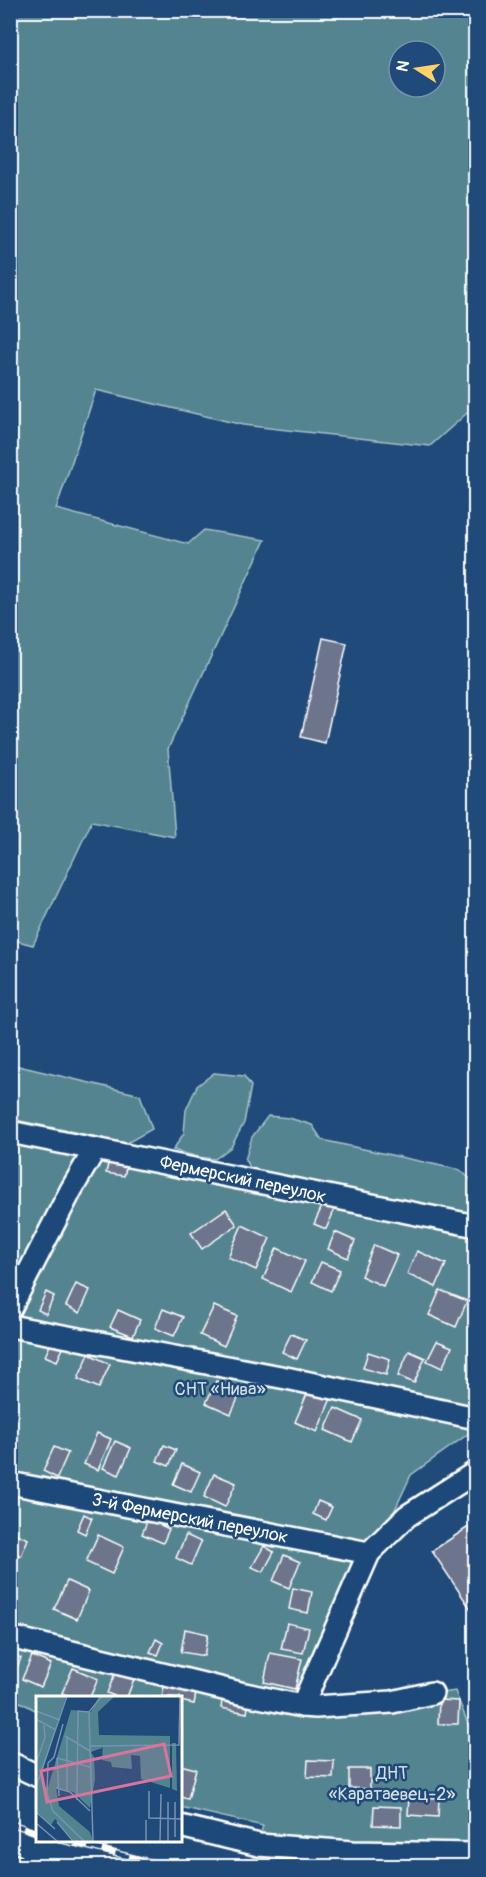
<svg xmlns="http://www.w3.org/2000/svg" width="486" height="1877" font-family="Pangolin,sans-serif">
<rect width="100%" height="100%" fill="#1f4a7a"/>
<filter id="ink" filterUnits="userSpaceOnUse"><feTurbulence type="fractalNoise" baseFrequency=".0167" numOctaves="2"/><feDisplacementMap in="SourceGraphic" scale="12" xChannelSelector="R" yChannelSelector="G"/><feConvolveMatrix kernelMatrix="1 2 1 2 8 2 1 2 1" color-interpolation-filters="sRGB"/></filter>
<g filter="url(#ink)">
<g fill="#528490" stroke="#a8c2c8" stroke-width="1.5" fill-rule="evenodd">
<path d="M10,11h466l-1,395 -45,40 -187,-21 -147,-35 -40,119 132,35 16,-14 61,10 -97,209 7,88 -83,-16 -59,124 -23,-6zM399,51h36v36h-36z"/>
<polygon points="10,1064 140,1095 152,1129 127,1143 11,1119"/>
<polygon points="214,1073 244,1076 251,1086 244,1123 231,1147 215,1159 198,1157 173,1150 184,1133 186,1110 197,1086"/>
<polygon points="268,1116 289,1118 312,1125 322,1140 460,1170 475,1183 475,1214 254,1173 245,1160 252,1137"/>
<polygon points="10,1133 475,1226 475,1429 411,1475 301,1713 455,1691 469,1726 475,1726 475,1866 250,1866 263,1826 180,1807 180,1697 38,1697 37,1711 11,1697"/>
</g>
<g fill="#6d758d" stroke="#fff" stroke-width="1.5">
<polygon points="323,638 347,643 325,743 301,737"/>
<polygon points="109,1160 127,1164 124,1176 106,1173"/>
<polygon points="323,1204 335,1209 326,1229 314,1224"/>
<polygon points="226,1209 237,1225 202,1249 191,1233"/>
<polygon points="242,1225 270,1238 256,1270 228,1257"/>
<polygon points="335,1232 355,1241 348,1258 328,1249"/>
<polygon points="374,1245 397,1255 383,1286 361,1276"/>
<polygon points="277,1248 305,1261 291,1292 263,1279"/>
<polygon points="417,1251 446,1264 436,1287 407,1274"/>
<polygon points="321,1262 340,1270 331,1291 312,1282"/>
<polygon points="76,1284 90,1290 80,1313 66,1306"/>
<polygon points="440,1290 467,1301 456,1327 429,1315"/>
<polygon points="46,1292 54,1296 46,1314 38,1310"/>
<polygon points="214,1306 237,1316 224,1346 200,1335"/>
<polygon points="163,1309 183,1317 174,1336 155,1328"/>
<polygon points="118,1310 140,1320 133,1336 110,1327"/>
<polygon points="291,1334 306,1340 297,1359 282,1352"/>
<polygon points="53,1339 65,1344 57,1361 45,1356"/>
<polygon points="437,1341 452,1347 442,1368 427,1361"/>
<polygon points="409,1351 425,1358 414,1383 398,1376"/>
<polygon points="368,1352 390,1359 386,1375 363,1368"/>
<polygon points="89,1354 110,1364 99,1388 78,1379"/>
<polygon points="216,1381 241,1392 231,1414 206,1403"/>
<polygon points="310,1387 332,1396 317,1432 295,1422"/>
<polygon points="335,1408 362,1420 352,1442 325,1430"/>
<polygon points="97,1433 111,1439 98,1470 84,1464"/>
<polygon points="115,1441 131,1448 119,1475 103,1468"/>
<polygon points="164,1445 176,1450 169,1466 157,1461"/>
<polygon points="54,1447 68,1453 57,1478 43,1471"/>
<polygon points="182,1464 200,1472 191,1492 173,1484"/>
<polygon points="214,1474 236,1483 225,1507 204,1497"/>
<polygon points="318,1501 332,1507 326,1520 313,1514"/>
<polygon points="84,1514 92,1518 85,1534 77,1530"/>
<polygon points="148,1519 169,1529 163,1543 142,1534"/>
<polygon points="476,1522 476,1617 432,1551"/>
<polygon points="12,1532 28,1539 21,1556 10,1551"/>
<polygon points="98,1535 124,1547 112,1574 86,1562"/>
<polygon points="186,1535 201,1542 191,1565 176,1558"/>
<polygon points="264,1546 274,1552 263,1572 252,1567"/>
<polygon points="284,1555 300,1562 289,1588 273,1581"/>
<polygon points="67,1581 89,1591 77,1619 54,1609"/>
<polygon points="293,1588 312,1592 308,1613 289,1609"/>
<polygon points="287,1623 309,1628 303,1653 281,1649"/>
<polygon points="185,1629 208,1634 204,1656 181,1652"/>
<polygon points="156,1639 163,1643 158,1655 150,1652"/>
<polygon points="10,1653 21,1658 15,1673 10,1671"/>
<polygon points="270,1653 302,1659 295,1689 264,1682"/>
<polygon points="32,1656 51,1664 41,1687 22,1679"/>
<polygon points="73,1668 98,1679 90,1697 70,1697 62,1693"/>
<polygon points="116,1671 134,1679 127,1697 117,1697 107,1693"/>
<polygon points="165,1681 197,1688 194,1704 180,1701 180,1697 162,1697"/>
<polygon points="223,1695 249,1700 247,1713 221,1708"/>
<polygon points="439,1700 459,1701 458,1724 438,1724"/>
<polygon points="308,1760 334,1761 333,1778 307,1777"/>
<polygon points="180,1765 196,1769 188,1799 180,1797"/>
<polygon points="349,1769 370,1769 370,1789 349,1788"/>
<polygon points="409,1797 439,1798 438,1817 408,1815"/>
<polygon points="374,1806 401,1807 401,1826 373,1825"/>
</g>
<g fill="none" stroke-linecap="round" stroke-linejoin="round">
<defs>
<g id="minor">
<polyline points="10,1132 476,1226"/>
<polyline points="10,1309 71,1190 95,1149"/>
<polyline points="10,1326 286,1378 476,1418"/>
<polyline points="10,1483 369,1553"/>
<polyline points="10,1637 240,1693 302,1706 316,1707 392,1702 432,1693"/>
<polyline points="302,1706 369,1553 407,1516 476,1472"/>
<polyline points="10,1763 38,1776"/>
<polyline points="180,1826 259,1845 353,1852 476,1854"/>
<polyline points="10,1864 14,1866"/>
</g>
</defs>
<use href="#minor" stroke="#fff" stroke-width="26"/>
<use href="#minor" stroke="#1f4a7a" stroke-width="21"/>
<defs>
<g id="rail">
<polyline points="10,1823 38,1833"/>
<polyline points="61,1840 167,1866"/>
</g>
</defs>
<use href="#rail" stroke="#fff" stroke-width="7"/>
<use href="#rail" stroke="#1f4a7a" stroke-width="4.5" stroke-dasharray="14" stroke-linecap="butt"/>
</g>
</g>
<g text-anchor="middle" stroke-width="5" stroke-linejoin="round" paint-order="stroke">
<g font-size="18" fill="#fff" stroke="#1f4a7a">
<text transform="translate(243 1179) rotate(12)" y="6">Фермерский переулок</text>
<text transform="translate(190 1518) rotate(11)" y="6">3-й Фермерский переулок</text>
</g>
<g font-size="18" fill="#d4e0e3" stroke="#1f4a7a">
<text x="220" y="1395">СНТ «Нива»</text>
<text x="392" y="1779">ДНТ<tspan x="392" dy="21">«Каратаевец-2»</tspan></text>
</g>
</g>
<g transform="translate(36 1696)">
<rect width="146" height="146" fill="#1f4a7a"/>
<path d="M0,0h30l-24,76 1,15h5l23,-77 20,2 8,-16h16l-17,16 1,23 71,1v52l-29,-9 -1,-23 -9,-1 1,14 -20,-2 -1,-5 -9,-2 1,-18 -1,6 -11,4 3,5 1,22 -5,29 -17,-16 -17,-4 3,18 31,26 3,9h-19l-19,-22 -4,6 -15,-14zM136,47h4l1,48 -5,-2z" fill="#528490"/>
<path fill="none" stroke="#7992af" stroke-width="1.5" d="M0,15l24,9M53,16l4,129M0,23l20,11M27,28l-9,33 -6,6 -1,30 6,18 31,30M29,40l25,15M31,41v53M54,50l89,-1 1,-49M21,62l2,38M21,62l33,9M0,67l9,-25 -1,-13M0,91l31,-91M20,92l14,4 20,19M113,95v27l33,1M41,104l1,-89 11,1 13,-16M132,106v39M139,106v35M0,116l19,17M21,126l16,19M0,127l21,18M110,145v-21M124,145l1,-47"/>
<path fill="#da749d" fill-opacity="0.15" stroke="#da749d" stroke-width="3" d="M128,48l7,32 -124,26 -6,-31z"/>
<rect width="146" height="146" fill="none" stroke="#fff" stroke-width="3"/>
</g>
<rect width="486" height="1877" fill="none" stroke="#1f4a7a" stroke-width="36"/>
<rect x="18" y="18" width="450" height="1841" fill="none" stroke="#fff" stroke-width="2" filter="url(#ink)"/>
<g transform="translate(417 69) rotate(282)"><circle r="28" fill="#1f4a7a" stroke="#7992af" stroke-width="1.5"/>
<path d="M0-4.5L10 22L0 15L-10 22Z" fill="#ffd166"/>
<text y="-9" font-size="16" font-weight="bold" text-anchor="middle" fill="#ffffff">N</text>
</g>
</svg>
